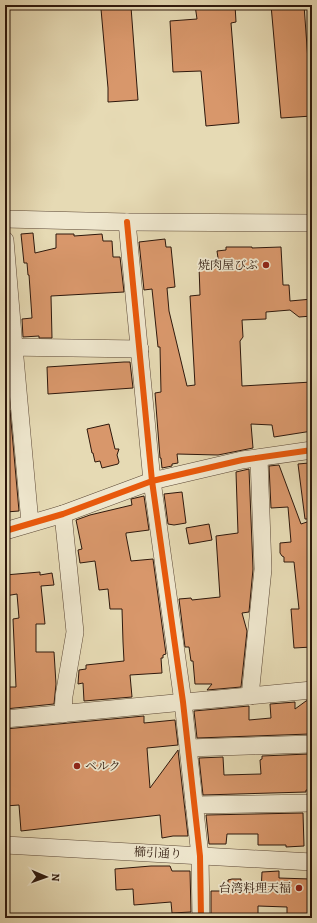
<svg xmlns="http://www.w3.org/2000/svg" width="317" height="923" font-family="Alegreya,'Noto Serif JP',serif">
<rect width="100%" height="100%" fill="#e6dab4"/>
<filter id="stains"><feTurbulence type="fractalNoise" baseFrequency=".005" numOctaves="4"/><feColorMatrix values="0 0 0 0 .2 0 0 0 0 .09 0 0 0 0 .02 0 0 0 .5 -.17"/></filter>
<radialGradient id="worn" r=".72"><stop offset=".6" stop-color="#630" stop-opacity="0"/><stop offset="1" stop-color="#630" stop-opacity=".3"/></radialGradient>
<g fill="#d8976b" stroke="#2e180c">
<polygon points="195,5 235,5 236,22 231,23 239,123 206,126 201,71 173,72 170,21 197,19"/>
<polygon points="271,5 304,5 312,116 281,118"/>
<polygon points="131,7 138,100 108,102 108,88 101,9"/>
<polygon points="33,233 35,253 56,248 56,234 74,234 74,236 102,234 103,241 112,241 113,257 120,257 124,292 51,296 52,338 39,338 39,336 23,337 22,319 32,318 29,275 28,275 27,263 24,263 21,234"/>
<polygon points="165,239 166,247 171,247 175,287 167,288 169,311 187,386 195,385 190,296 200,295 199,266 219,265 217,251 226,250 226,247 252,247 252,248 281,247 283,285 289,285 290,301 312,299 312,316 299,317 290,310 266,312 266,319 242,320 243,337 240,341 242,386 312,382 312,431 274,437 272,425 251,424 253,448 218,455 177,454 178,463 172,464 172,466 162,468 161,458 160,458 155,393 161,392 160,347 158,347 152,289 144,290 139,242"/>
<polygon points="124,362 130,362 133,388 48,394 47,367"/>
<polygon points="5,410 10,410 19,511 6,512 5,497"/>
<polygon points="109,424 115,449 119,449 117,455 119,462 118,464 102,468 100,461 95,462 93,453 92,453 87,429"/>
<polygon points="309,463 312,486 312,519 305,519 298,464"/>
<polygon points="279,465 301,524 310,521 312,539 312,619 311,619 312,647 294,648 291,609 299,609 294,562 284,562 284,557 282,556 280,553 280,543 291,542 288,507 271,508 269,466"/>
<polygon points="249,469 253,569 249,612 242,613 247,631 241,687 207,690 212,684 195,684 193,661 191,661 189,647 185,647 179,599 191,598 192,600 220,597 216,536 238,533 236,472"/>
<polygon points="182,492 186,523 174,525 168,524 164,494"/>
<polygon points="144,496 149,530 126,533 126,535 131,561 153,559 166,654 163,655 163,658 161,658 162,673 130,675 132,697 84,701 83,683 78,684 79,670 86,669 86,665 124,661 123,642 122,609 110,609 108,589 99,590 95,561 80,563 78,550 82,549 76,520 90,515 132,505 131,499"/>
<polygon points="209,524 212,540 189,544 186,528"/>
<polygon points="40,572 40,575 52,573 54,585 41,586 45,624 36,624 36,652 54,652 56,684 54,704 5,709 5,689 6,689 6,687 16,687 13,619 19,618 17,594 5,596 5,575"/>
<polygon points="309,700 310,734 197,738 194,711 249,706 249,720 271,718 270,704 295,702 295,709 306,701"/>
<polygon points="144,716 144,723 175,720 178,745 147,748 150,788 178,750 188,836 173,836 162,838 160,815 21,831 19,805 5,806 5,729"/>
<polygon points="308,754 309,790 306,790 306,792 203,795 199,758 223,757 224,775 261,774 260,760 262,759 262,756"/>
<polygon points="303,813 304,846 286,847 286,845 258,845 258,834 227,834 226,844 209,844 206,815"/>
<polygon points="151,866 170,866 172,871 190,871 191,912 172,913 171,902 134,905 133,889 116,890 115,869"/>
<polygon points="279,871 279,878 310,879 311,918 294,918 294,916 287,917 287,907 258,906 258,918 211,918 211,891 222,891 222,888 228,889 228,880 232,879 241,879 241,892 261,892 262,872"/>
</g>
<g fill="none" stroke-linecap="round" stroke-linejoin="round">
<defs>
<g id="minor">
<polyline points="5,219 127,222 312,223"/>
<polyline points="127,222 152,481 183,702 200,856 201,918"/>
<polyline points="5,240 14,347 30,523"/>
<polyline points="5,347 140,349"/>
<polyline points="63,514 75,632 64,696 63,714"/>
<polyline points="5,531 63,514 152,481 242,460 312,450"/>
<polyline points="250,696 263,569 259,458"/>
<polyline points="5,719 312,690"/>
<polyline points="188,748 312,744"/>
<polyline points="194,805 312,803"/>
<polyline points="5,845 312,862"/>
</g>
</defs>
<use href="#minor" stroke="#5c4836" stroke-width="18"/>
<use href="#minor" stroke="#efe7ce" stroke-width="17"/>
<defs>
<g id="cycleway">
<polyline points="127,222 152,481 183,702 200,856 201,918"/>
<polyline points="5,531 63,514 152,481 242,460 312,450"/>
</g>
</defs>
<use href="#cycleway" stroke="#efe7ce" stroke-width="8"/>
<use href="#cycleway" stroke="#e8590c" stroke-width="6"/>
</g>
<g fill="#8f2418" stroke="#efe7ce" stroke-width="1.5">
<circle cx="266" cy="265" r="4"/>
<circle cx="77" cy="766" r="4"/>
<circle cx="299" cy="888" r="4"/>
</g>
<g text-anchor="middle" stroke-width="3.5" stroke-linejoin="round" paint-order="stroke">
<g font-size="12" fill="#2e180c" stroke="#efe7ce" text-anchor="end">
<text x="258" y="269">焼肉屋びぶ</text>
<text x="85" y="770" text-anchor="start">ベルク</text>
<text x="291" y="892">台湾料理天福</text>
</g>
<g font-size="12" fill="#2e180c" stroke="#efe7ce">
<text transform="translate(158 853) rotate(3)" y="4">櫛引通り</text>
</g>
</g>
<rect width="317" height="923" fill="none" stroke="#e6dab4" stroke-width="20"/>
<rect x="6" y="6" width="305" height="911" fill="none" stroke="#2e180c" stroke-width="2"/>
<rect x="10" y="10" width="297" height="903" fill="none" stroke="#2e180c"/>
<g transform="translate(46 877) rotate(92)" stroke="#efe7ce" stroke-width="3" paint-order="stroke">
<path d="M0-3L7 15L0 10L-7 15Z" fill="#2e180c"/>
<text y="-6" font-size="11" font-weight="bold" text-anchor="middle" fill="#2e180c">N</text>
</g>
<rect width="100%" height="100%" filter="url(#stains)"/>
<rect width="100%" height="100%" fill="url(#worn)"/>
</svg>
